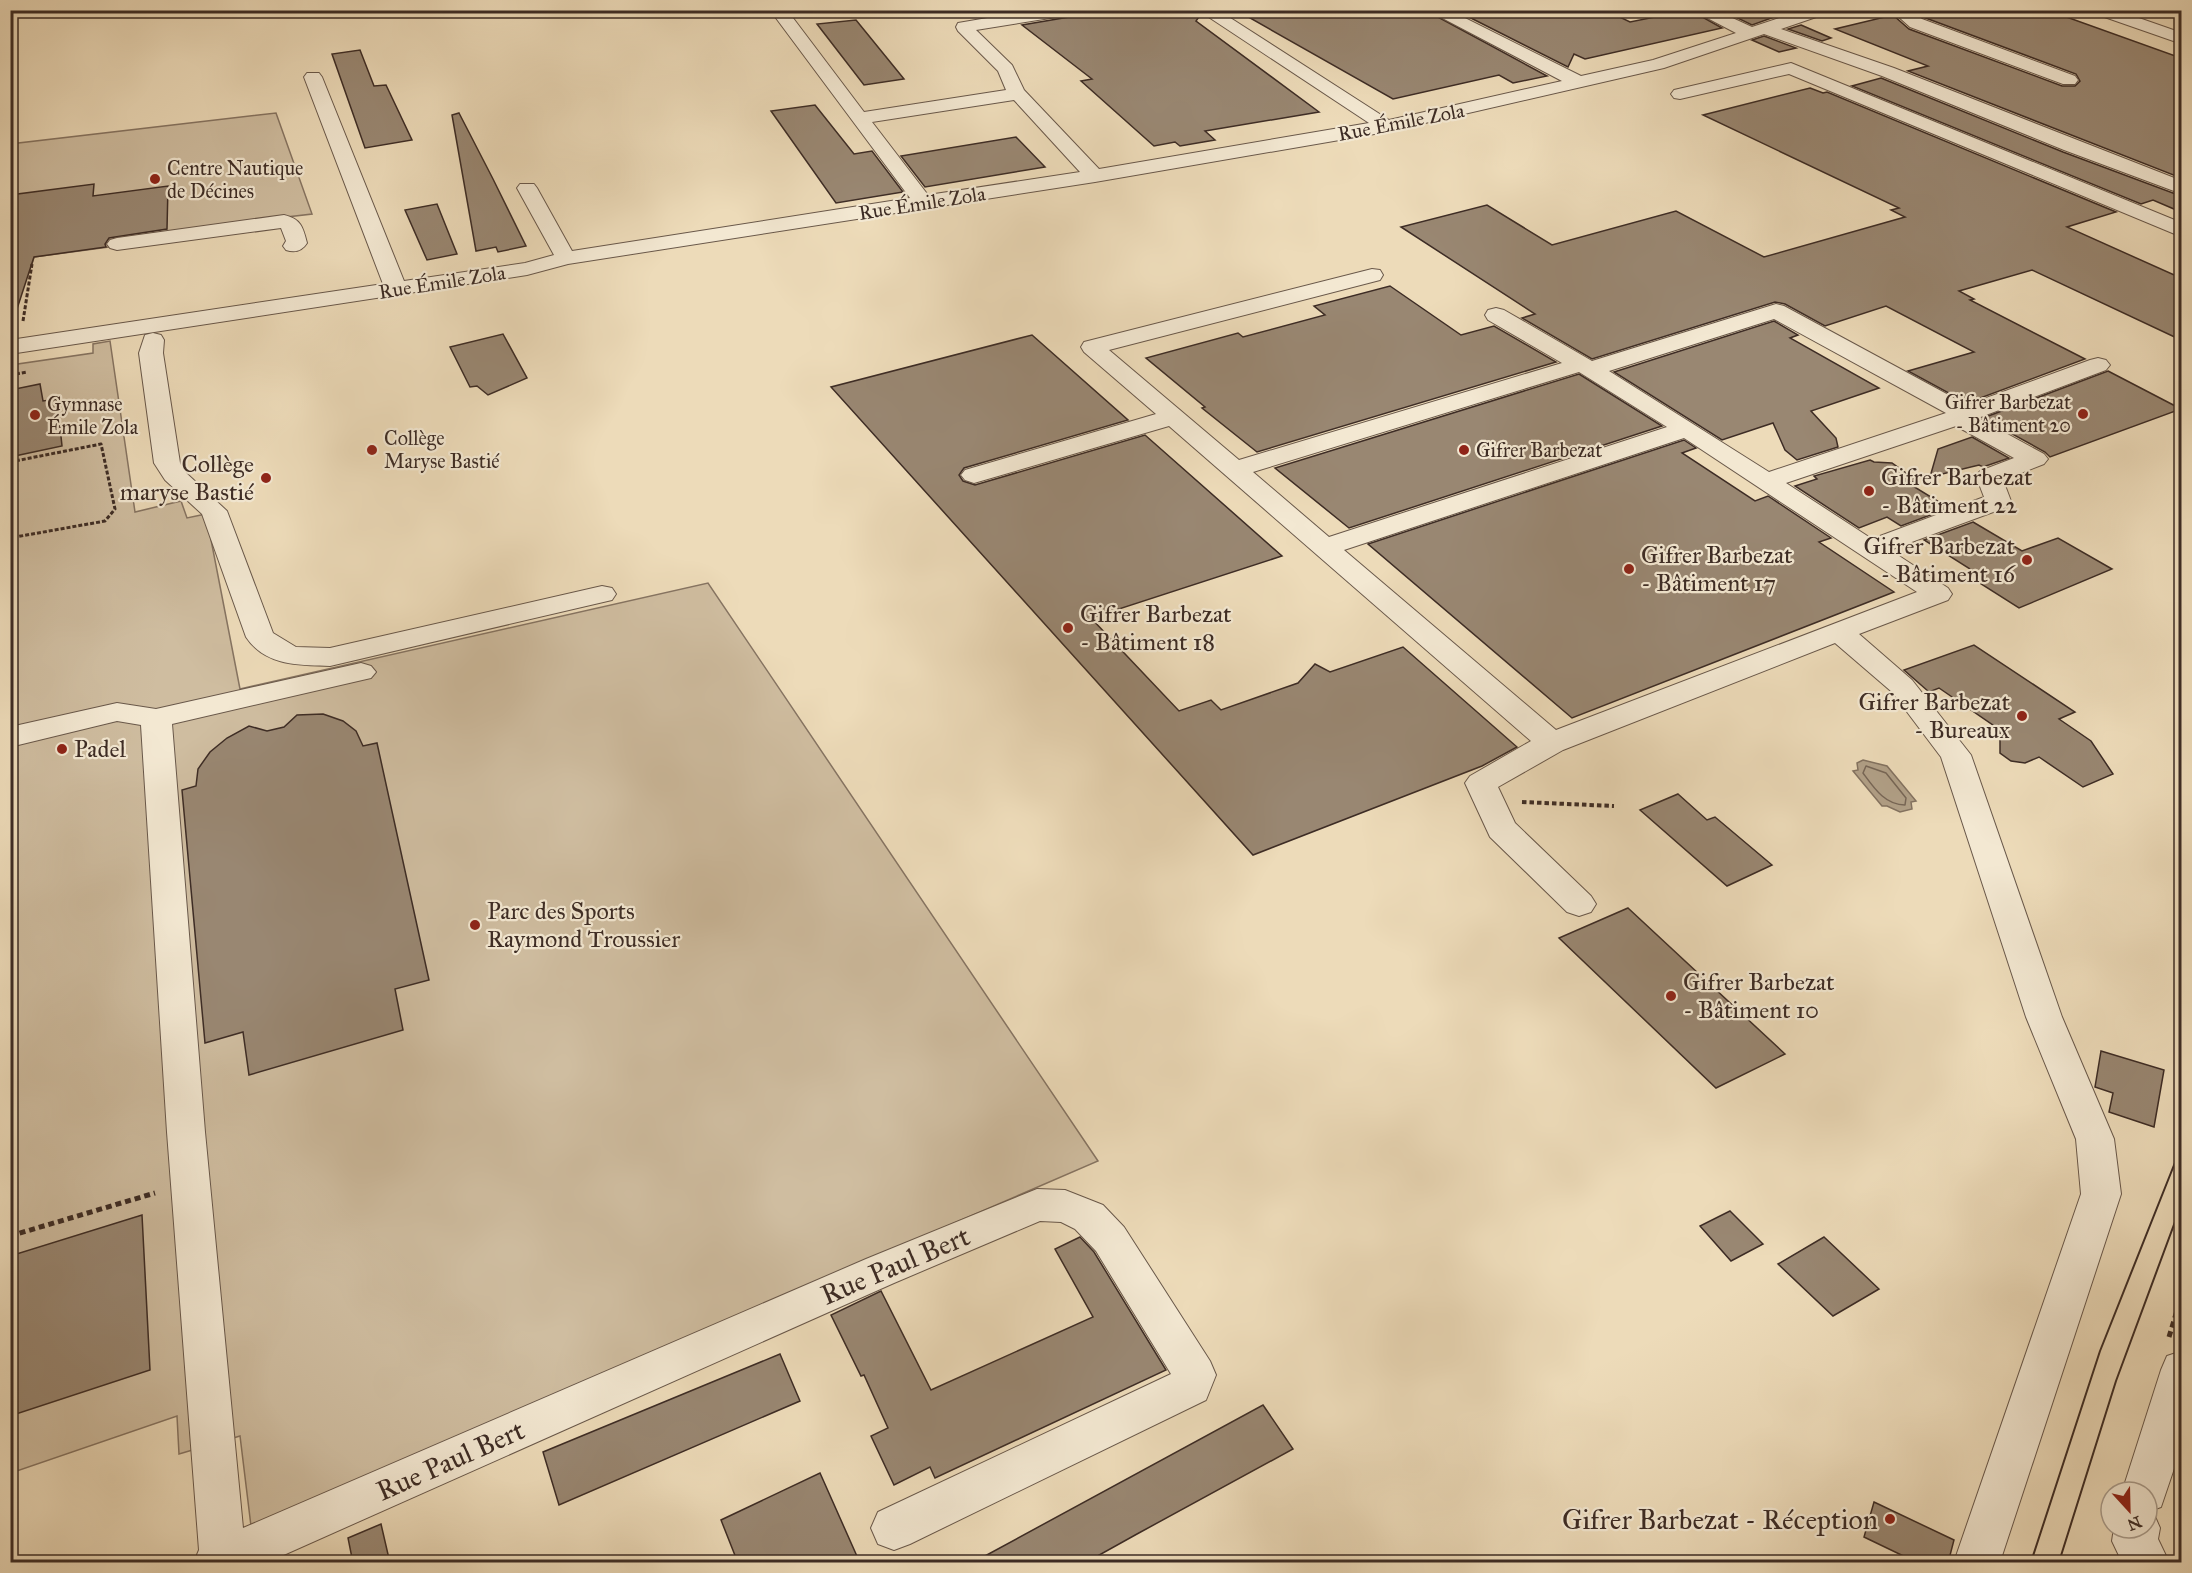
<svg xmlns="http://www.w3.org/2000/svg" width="2192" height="1573" font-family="'IM FELL Great Primer',serif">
<rect width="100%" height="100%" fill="#eddbb9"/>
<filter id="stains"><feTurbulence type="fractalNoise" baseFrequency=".00333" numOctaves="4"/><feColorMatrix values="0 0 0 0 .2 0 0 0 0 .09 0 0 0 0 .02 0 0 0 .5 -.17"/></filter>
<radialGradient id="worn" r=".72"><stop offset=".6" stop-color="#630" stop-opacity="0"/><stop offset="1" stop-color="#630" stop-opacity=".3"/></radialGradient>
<g fill="#cfbda0" stroke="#867462" stroke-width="1.5">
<polygon points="276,113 312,214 209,226 109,247 34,257 32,264 11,267 10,144"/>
<polygon points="110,341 135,512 181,501 187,518 206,514 240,689 708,583 1098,1161 251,1526 240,1436 179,1454 177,1416 11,1473 11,365 93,353 93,344"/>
</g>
<polygon fill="#b1a087" stroke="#837260" stroke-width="1.5" points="1863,760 1887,766 1916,801 1911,802 1912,809 1900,812 1887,806 1882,806 1853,771 1858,770 1857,763"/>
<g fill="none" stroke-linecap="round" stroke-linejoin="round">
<path stroke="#776656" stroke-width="1.5" d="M1866,766l20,7 20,25 -1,7c-20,0 -31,-17 -42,-32z"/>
</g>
<g fill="#998772" stroke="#3d2c25" stroke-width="1.5">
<polygon points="1079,10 1196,10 1201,14 1196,21 1319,112 1205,131 1215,140 1180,146 1175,142 1154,146 1081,81 1092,79 1022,25 1069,17"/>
<polygon points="1236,10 1425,10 1547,76 1513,83 1499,75 1393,99"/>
<polygon points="1455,10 1605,10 1630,22 1690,10 1722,28 1585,59 1574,54 1568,67"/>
<polygon points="1721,10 1769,10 1780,15 1752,25"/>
<polygon points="1914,10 2047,10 2181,58 2181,178 1908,71 1928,66 1835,29 1893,15 1909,29 2062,86 2075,86 2080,81 2076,74 1923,17"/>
<polygon points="856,20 904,79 864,85 817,24"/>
<polygon points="1801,25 1831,38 1822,41 1788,29"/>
<polygon points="1764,36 1796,48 1779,52 1752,40"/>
<polygon points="360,50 374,86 386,85 412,140 365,148 332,54"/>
<polygon points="1881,78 2063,152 2181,196 2181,212 2153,200 2141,204 1852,86"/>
<polygon points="1810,88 1823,93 1827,92 2116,212 2067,227 2181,278 2181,340 2032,270 1959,291 1974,299 1970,300 2085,359 1967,403 1908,371 1974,352 1886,306 1825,326 1785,304 1775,302 1592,359 1522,318 1535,314 1401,227 1487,205 1552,245 1676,211 1764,257 1905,217 1891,210 1899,208 1703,115"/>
<polygon points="815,105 854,154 872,151 903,192 836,203 771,111"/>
<polygon points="459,113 493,179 526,246 498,252 496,247 476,251 452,115"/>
<polygon points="1016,137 1045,167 925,187 901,156"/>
<polygon points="94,184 93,196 168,186 167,229 109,238 105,244 106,247 34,257 16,312 10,311 10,195"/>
<polygon points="437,204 457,254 427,260 405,210"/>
<polygon points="1390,286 1461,335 1494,326 1556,362 1257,452 1202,408 1205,407 1146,358 1238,333 1243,337 1325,315 1314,306"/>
<polygon points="1774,321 1798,335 1790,338 1879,388 1811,411 1836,438 1838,447 1797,460 1785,450 1773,423 1722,440 1614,372"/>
<polygon points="503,334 527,378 488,395 477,386 470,387 450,347"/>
<polygon points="1032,335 1128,420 964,468 959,475 963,481 975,485 1145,435 1282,556 1091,618 1179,711 1211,700 1221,710 1298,683 1315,664 1330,672 1403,647 1517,747 1482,766 1253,855 831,387"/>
<polygon points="2108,371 2181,409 2050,457 2045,452 1983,418"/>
<polygon points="1579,374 1662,426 1349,528 1275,468"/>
<polygon points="40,384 43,401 57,399 62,446 10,457 10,390"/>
<polygon points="1972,437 2009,458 1983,467 1979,465 1930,477 1938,449"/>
<polygon points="1684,440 1696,448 1682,453 1755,501 1768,496 1831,538 1819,542 1894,592 1572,718 1368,544"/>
<polygon points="1870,460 1874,462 1892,463 1917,481 1908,483 1949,508 1901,526 1887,517 1859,528 1795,486 1817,479 1814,476"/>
<polygon points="1973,522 2022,551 2058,538 2112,569 2019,608 1978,582 1986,579 1924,540"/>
<polygon points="1974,645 2075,712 2059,719 2091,741 2113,774 2083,787 2039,757 2025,763 2011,761 2000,753 2000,730 1939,688 1929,692 1904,670"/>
<polygon points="323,714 343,721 356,731 363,746 377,743 429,980 395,989 403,1030 249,1075 243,1032 205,1043 182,790 196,786 198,769 210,752 227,738 249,726 267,731 284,727 297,715"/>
<polygon points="1678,794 1707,820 1715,817 1772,865 1727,886 1640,810"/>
<polygon points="1628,908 1785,1054 1716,1088 1559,938"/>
<polygon points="2101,1051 2164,1070 2154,1127 2109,1112 2113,1093 2095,1087"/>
<polygon points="1730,1211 1763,1244 1731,1261 1700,1226"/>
<polygon points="142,1215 150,1370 10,1416 10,1256"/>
<polygon points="1080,1237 1094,1252 1166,1370 935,1478 930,1467 894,1485 871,1436 888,1428 864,1375 861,1376 831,1315 881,1291 931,1390 1093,1317 1055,1249"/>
<polygon points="1824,1237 1879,1289 1833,1316 1778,1264"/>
<polygon points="780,1354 800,1401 559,1505 543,1452"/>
<polygon points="1263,1405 1293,1449 1137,1534 1085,1563 972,1563"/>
<polygon points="820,1473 860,1563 738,1563 721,1520"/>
<polygon points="1874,1502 1954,1540 1948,1563 1918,1563 1864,1537"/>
<polygon points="381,1524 390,1563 353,1563 348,1538"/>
</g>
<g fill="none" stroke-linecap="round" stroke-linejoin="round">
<defs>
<g id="minor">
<path d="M770,10h17l77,102 142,-22 -8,-19 -40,-40 -2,-4 2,-4 77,-13h42l-8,5 -93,15 36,35 12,25 75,79 270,-46 -171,-113h20l171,110 173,-39 -135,-71h22l132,66 72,-16 83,-27 -44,-23h23l37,17 52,-17h26l-2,3 -47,16 113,39 288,113v13l-118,-44 -182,-74 -118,-42 -100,34 -278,64 -291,50 -527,82 -41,11 -517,79v-14l373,-56 -79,-207 3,-4h12l3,4 82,204 121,-18 29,-8 -37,-67 3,-4h14l3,4 35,63 338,-53zM1014,100l66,72 -152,23 -56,-73z"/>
<polygon points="1891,10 1910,10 1922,19 2075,76 2078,80 2075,84 2063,84 1910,27"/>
<polygon points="2091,10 2116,10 2182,33 2182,44 2093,13"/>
<polygon points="1791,63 2182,223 2182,237 1789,74 1680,99 1674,98 1671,94 1674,90"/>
<path d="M284,215c17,4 19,12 23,28 -5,8 -12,10 -21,7l-3,-4 3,-5 -5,-13 -164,22 -7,-2 -3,-4 3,-4 7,-2z"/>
<path d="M1372,269l8,1 3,5 -3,5 -271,70 130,110 323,-97 -74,-43 -3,-5 3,-5 8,-2 8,2 88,51 184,-57 8,2 183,99 123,-45 8,-2 8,2 4,5 -4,5 -128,48 66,36 4,5 -4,5 -41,16 8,21 -4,6 -117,43 58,38 4,6 -4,6 -89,34 53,46 59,75 91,262 52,122 7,55 -121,368h-46l127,-368 -5,-55 -50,-122 -85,-260 -49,-65 -57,-49 -272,107 -65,37 17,36 76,73 5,8 -5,8 -12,4 -12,-4 -77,-75 -25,-54 5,-7 61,-35 -362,-315 -195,57 -9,-3 -4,-5 4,-5 191,-56 -72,-62 -3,-5 3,-5zM1774,319l172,94 -177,59 -160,-101zM1579,372l88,55 -338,110 -76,-65zM1956,426l58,32 -34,13 -4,5 8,21 -112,42 -86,-56zM1684,438l233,154 -361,138 -212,-180z"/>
<path d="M153,333l8,2 3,5 -1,13 17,110 4,8 43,40 46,122 23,14 34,1 272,-62 10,2 4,6 -4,6 -282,66c-31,-1 -65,0 -84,-29l-44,-123 -37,-34 -11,-17 -15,-110 6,-18z"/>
<polygon points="361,663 371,666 376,672 371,678 172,724 205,1132 243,1528 866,1259 1037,1189 1065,1190 1103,1205 1124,1227 1210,1361 1216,1375 1206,1400 910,1544 894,1550 878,1544 871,1528 878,1512 1171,1374 1096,1251 1075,1229 1061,1222 1040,1221 894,1283 268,1562 194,1562 199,1550 167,1132 141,725 117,721 10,747 10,727 117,703 156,709"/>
<polygon points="2182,1351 2182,1445 2161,1507 2150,1511 2153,1512 2160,1528 2158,1539 2169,1562 2122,1562 2112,1541 2114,1528 2147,1528 2147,1492 2122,1492 2161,1370 2167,1356"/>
</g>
</defs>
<use href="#minor" stroke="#69584a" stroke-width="2"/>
<g stroke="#3d2c25" stroke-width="3" stroke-dasharray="4 2" stroke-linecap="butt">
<polyline points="23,321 32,264"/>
<polyline points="10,375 27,372"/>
<polyline points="10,462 101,444 115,509 105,521 10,538"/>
</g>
<polyline stroke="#3d2c25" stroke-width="4" stroke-dasharray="4.5 3" stroke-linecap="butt" points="1522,802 1614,806"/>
<g stroke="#3d2c25" stroke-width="5" stroke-dasharray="6 4" stroke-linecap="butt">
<polyline points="10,1236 155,1193"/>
<polyline points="2169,1337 2182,1294"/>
</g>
<use href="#minor" fill="#f3e8d2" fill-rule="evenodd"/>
<g stroke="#3d2c25" stroke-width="2">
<polyline points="2031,1562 2100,1351 2182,1145"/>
<polyline points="2059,1562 2116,1381 2182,1203"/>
</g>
</g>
<g fill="#8f2418" stroke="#f3e8d2" stroke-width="2">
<circle cx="155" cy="179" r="6"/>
<circle cx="2083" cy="414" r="6"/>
<circle cx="35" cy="415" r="6"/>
<circle cx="372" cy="450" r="6"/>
<circle cx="1464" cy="450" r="6"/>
<circle cx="266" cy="478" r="6"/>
<circle cx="1869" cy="491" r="6"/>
<circle cx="2027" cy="560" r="6"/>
<circle cx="1629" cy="569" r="6"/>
<circle cx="1068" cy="628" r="6"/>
<circle cx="2022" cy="716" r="6"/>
<circle cx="62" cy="749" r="6"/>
<circle cx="475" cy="925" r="6"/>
<circle cx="1671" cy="996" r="6"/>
<circle cx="1890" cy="1519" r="6"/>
</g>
<g text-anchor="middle" stroke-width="4.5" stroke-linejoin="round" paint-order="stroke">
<g font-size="20" fill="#3d2c25" stroke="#f3e8d2">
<text transform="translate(1401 122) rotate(-11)" y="7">Rue Émile Zola</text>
<text transform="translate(922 203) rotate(-9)" y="7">Rue Émile Zola</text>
<text transform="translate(442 282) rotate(-9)" y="7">Rue Émile Zola</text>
</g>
<g font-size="20" fill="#3d2c25" stroke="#f3e8d2" text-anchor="start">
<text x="167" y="175">Centre Nautique<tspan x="167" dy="23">de Décines</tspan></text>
<text x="2071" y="409" text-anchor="end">Gifrer Barbezat<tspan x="2071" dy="23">- Bâtiment 20</tspan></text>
<text x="47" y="411">Gymnase<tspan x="47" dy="23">Émile Zola</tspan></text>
<text x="384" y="445">Collège<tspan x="384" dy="23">Maryse Bastié</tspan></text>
<text x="1476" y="457">Gifrer Barbezat</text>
</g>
<g font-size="24" fill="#3d2c25" stroke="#f3e8d2" text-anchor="start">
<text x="254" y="472" text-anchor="end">Collège<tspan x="254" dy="28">maryse Bastié</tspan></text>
<text x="1881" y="485">Gifrer Barbezat<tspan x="1881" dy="28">- Bâtiment 22</tspan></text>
<text x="2015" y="554" text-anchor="end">Gifrer Barbezat<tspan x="2015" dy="28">- Bâtiment 16</tspan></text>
<text x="1641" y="563">Gifrer Barbezat<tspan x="1641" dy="28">- Bâtiment 17</tspan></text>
<text x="1080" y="622">Gifrer Barbezat<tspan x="1080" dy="28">- Bâtiment 18</tspan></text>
<text x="2010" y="710" text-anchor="end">Gifrer Barbezat<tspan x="2010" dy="28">- Bureaux</tspan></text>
<text x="74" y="757">Padel</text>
<text x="487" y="919">Parc des Sports<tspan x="487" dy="28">Raymond Troussier</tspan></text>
<text x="1683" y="990">Gifrer Barbezat<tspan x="1683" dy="28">- Bâtiment 10</tspan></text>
</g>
<g font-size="28" fill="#3d2c25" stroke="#f3e8d2">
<text transform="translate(895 1265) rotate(-23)" y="10">Rue Paul Bert</text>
<text transform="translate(450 1460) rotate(-24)" y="10">Rue Paul Bert</text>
</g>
<g font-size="28" fill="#3d2c25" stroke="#f3e8d2" text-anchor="end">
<text x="1878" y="1529">Gifrer Barbezat - Réception</text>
</g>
</g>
<rect width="2192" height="1573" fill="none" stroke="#eddbb9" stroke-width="36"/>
<rect x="12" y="12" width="2168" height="1549" fill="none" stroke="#3d2c25" stroke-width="3"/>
<rect x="18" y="18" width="2156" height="1537" fill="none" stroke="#3d2c25" stroke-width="1.5"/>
<g transform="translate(2129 1510) rotate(158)"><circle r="28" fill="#f3e8d2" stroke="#aa9d8d" stroke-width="1.5"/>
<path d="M0-4.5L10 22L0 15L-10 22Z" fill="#8f2418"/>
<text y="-9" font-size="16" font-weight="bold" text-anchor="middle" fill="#3d2c25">N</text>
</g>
<rect width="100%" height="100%" filter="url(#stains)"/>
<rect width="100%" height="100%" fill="url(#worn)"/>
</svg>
